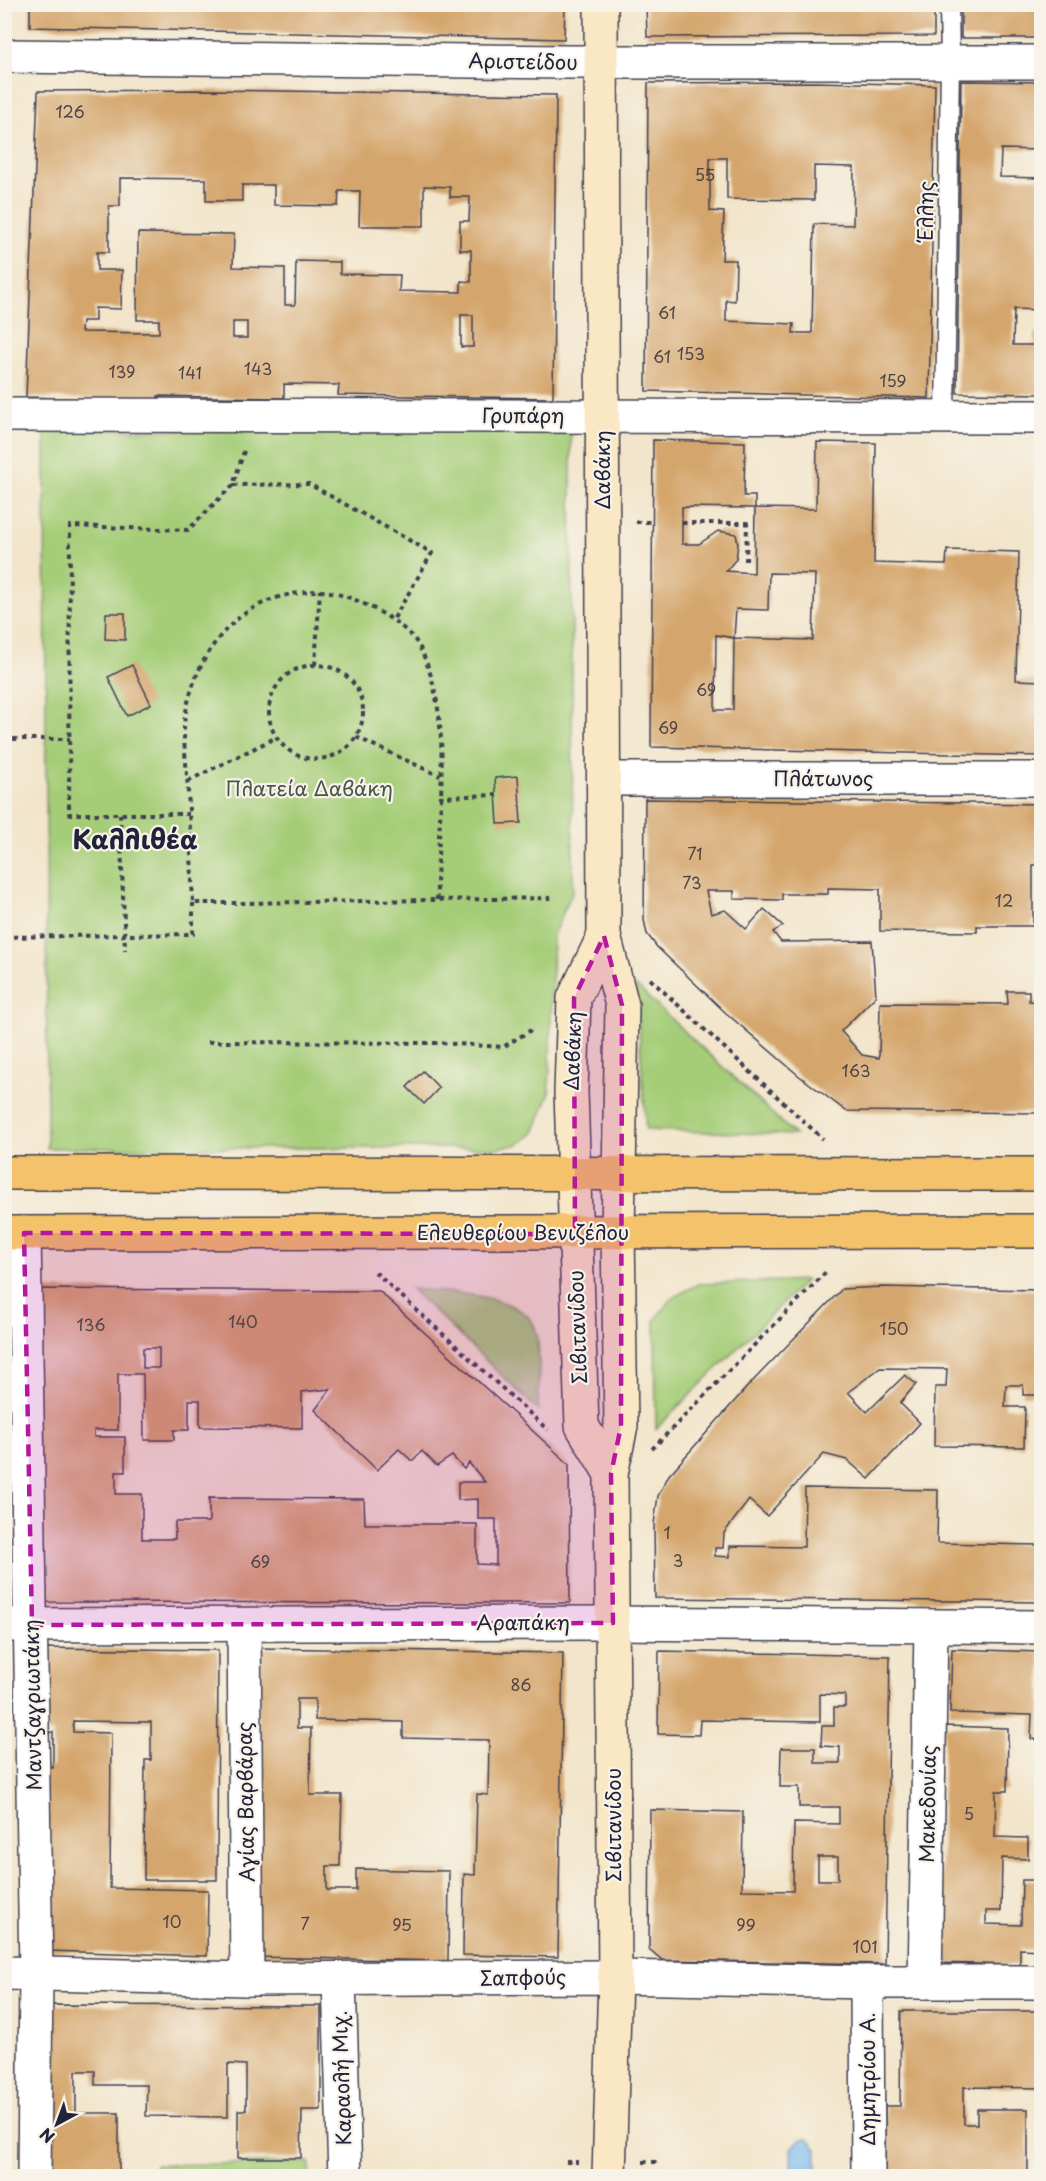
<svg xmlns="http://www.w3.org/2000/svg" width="1046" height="2181" font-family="'Playpen Sans',sans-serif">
<rect width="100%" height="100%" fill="#f7f3e8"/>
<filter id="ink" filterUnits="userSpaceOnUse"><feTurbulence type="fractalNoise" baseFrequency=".0167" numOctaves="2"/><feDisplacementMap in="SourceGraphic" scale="12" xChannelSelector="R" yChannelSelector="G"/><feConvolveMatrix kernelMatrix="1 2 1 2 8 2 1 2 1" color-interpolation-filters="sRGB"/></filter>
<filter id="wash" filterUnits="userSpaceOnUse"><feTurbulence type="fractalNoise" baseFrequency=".008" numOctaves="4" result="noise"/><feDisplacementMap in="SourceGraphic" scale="24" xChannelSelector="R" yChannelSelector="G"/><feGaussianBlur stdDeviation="1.35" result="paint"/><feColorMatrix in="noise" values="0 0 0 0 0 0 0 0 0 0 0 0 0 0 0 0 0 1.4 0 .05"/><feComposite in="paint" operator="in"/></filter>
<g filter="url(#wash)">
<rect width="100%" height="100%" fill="#f2e5cb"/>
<g fill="#a5cd78" stroke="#64785a" stroke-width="1.5">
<polygon points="45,430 571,430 573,891 553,935 549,1094 534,1133 519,1144 499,1148 47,1148"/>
<polygon points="636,986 795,1135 646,1130"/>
<polygon points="806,1280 656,1429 655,1320 672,1298 698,1284"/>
<path d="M411,1289c33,4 115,3 125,42 5,16 2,60 2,79z"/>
<polygon points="310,2162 309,2176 155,2176 155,2165"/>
</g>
<polygon fill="#78baed" stroke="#4d6e94" stroke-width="1.5" points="801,2139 808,2139 817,2149 817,2176 791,2176 791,2148"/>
<g id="blocks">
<g fill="#d4a56c" fill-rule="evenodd">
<polygon points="30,4 565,4 564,39 30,27"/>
<polygon points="646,4 934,4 934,36 647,37"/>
<rect x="961" y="4" width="80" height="34"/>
<polygon points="961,81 1041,82 1041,150 1001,149 1000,177 1041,178 1041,310 1014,309 1013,345 1035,345 1035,332 1041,332 1041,394 957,393"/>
<path d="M816,82l119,3 -6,313 -283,-7 2,-308zM710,158h17v41l87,1v-34l40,1 -1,58 -39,-1 -2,109h-19l1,-9 -68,-3v-21l9,1 1,-41h-14l2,-48 -14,-1z"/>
<path d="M207,90l349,5 -3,303 -215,-3 1,-10 -55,-1v14l-126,-2v5l-132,-4 12,-306zM120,178l86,1v22h36v-16h32v20l64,1 1,-15h21l-1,35h65v-40l26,1v10h20l-1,24h-9v29h11v32l-10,-1v11l-62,-1 1,-16 -60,-1v-12l-44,-1 -1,44h-10v-37l-52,-1 1,-33 -96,-1 -1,87h22v13l-78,-1 1,-11h13v-13l26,1 1,-39h-25v-18h12v-46h11zM461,315h12v32h-12zM233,322h14v16h-14z"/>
<path d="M653,440l92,2 -1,54h11v12l-73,-1v37h17l19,-13 18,3 2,10 -2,15 -10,12 28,2 1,-65 61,1 1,-67 59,1 -2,120 72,2 1,-15 72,2 -3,128 25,1v75l-390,-9zM769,573l46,1 -2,66 -79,-2 -1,72h-18l1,-75 18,3 2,-29 32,1z"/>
<polygon points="106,613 125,613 125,640 105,639"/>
<polygon points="132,665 151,704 127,716 108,677"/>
<polygon points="518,776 521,823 498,824 495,778"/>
<polygon points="645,799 1041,804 1041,865 1033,865 1033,926 977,926 977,932 880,931 880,889 828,888 828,894 782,894 782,900 734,899 734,891 706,891 711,914 725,910 746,929 764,909 783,926 773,932 781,942 872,941 876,996 841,1031 862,1055 879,1058 880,1003 1008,1004 1007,991 1029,991 1029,1001 1041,1002 1041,1113 846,1111 798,1075 726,1013 657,947 647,934 644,920"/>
<polygon points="423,1071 439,1088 424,1104 407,1087"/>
<polygon points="881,1287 1041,1290 1041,1395 1023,1395 1023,1385 1006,1385 1005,1407 1025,1407 1024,1447 934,1446 935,1387 946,1387 947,1369 880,1368 848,1392 867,1412 905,1375 916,1384 900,1403 920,1423 869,1479 847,1460 824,1454 767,1516 749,1500 724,1533 723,1548 715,1548 715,1556 730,1557 730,1546 804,1547 805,1488 938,1490 937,1543 1041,1545 1041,1602 655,1598 654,1524 658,1496 669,1475 748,1386 842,1289"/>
<path d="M32,1289l347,2 190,173 1,139 -537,-1zM143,1348h16v20h-16zM118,1374h25l1,66h30v-10h15v-30h11v27l102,1v-36l29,-3 -16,21 62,60 22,-21 13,12 10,-10 15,15 15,-10 12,13 5,-6 16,19h-27v18l20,-1v20h18v46l-19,-1v-40h-112l-1,-25 -155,-1v24h-34v17h-33v-45h-26v-22h9v-35h-31v-7h24z"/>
<polygon points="34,1648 218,1650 217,1880 144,1880 145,1760 151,1760 151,1722 73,1721 73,1732 111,1733 110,1888 208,1890 207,1956 50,1951 35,1767 53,1767 53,1732 35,1732"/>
<polygon points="259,1648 563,1653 558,1957 463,1955 464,1874 475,1875 477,1794 488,1795 489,1740 403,1738 403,1722 315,1720 315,1699 297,1699 297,1728 311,1728 310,1795 342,1795 340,1866 327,1866 327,1890 356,1890 356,1869 449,1871 448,1961 254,1957"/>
<polygon points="952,1649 1041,1652 1041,1740 1031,1739 1032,1715 950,1713"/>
<path d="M659,1651l231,5 -5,308 -223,-4 -13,-11 1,-139 93,2 -1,78 51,1 1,-68 45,1v-17h-40v-20h-19l1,-39h34v15h25v-16l-19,-1 1,-20h12v-19h11v-12l-25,-1v28l-120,-2 -1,15 -41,-1zM818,1857h20v23h-20z"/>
<polygon points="944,1726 1008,1728 1007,1791 996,1791 995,1837 1028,1838 1028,1859 1002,1858 1001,1911 986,1911 986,1924 1021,1925 1022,1880 1041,1880 1041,1950 1020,1949 1020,1965 939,1963"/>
<polygon points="40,2005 321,2006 321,2110 302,2110 301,2158 238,2158 238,2110 246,2110 246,2065 228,2064 228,2117 146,2116 147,2085 95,2085 95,2071 76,2071 76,2113 119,2113 119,2176 38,2176"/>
<polygon points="901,2011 1041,2011 1041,2088 964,2087 964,2124 977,2124 977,2109 1028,2109 1028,2176 885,2176 885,2106 900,2106"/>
</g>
</g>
</g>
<g filter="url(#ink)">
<use href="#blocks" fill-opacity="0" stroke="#413f51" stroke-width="1.5"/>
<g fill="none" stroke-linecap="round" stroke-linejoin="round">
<defs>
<polyline id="lane" points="945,417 950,63 949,4"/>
<g id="street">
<polyline points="4,56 565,62 1042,62"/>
<polyline points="4,415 1042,417"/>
<polyline points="604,779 1042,779"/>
<polyline points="24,1233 36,1973 34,2176"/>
<polyline points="4,1625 613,1623 1042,1627"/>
<polyline points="244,1625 247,1979"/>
<polyline points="4,1973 247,1979 615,1977 867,1982 1042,1982"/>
<polyline points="339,1980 345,2176"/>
<polyline points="867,1982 868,2176"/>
<polyline points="925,1982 931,1627"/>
</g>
<g id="secondary">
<polyline points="601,4 604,936 622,1005 618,1233 621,1426 611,1474 615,1977 609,2176"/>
<polyline points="604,936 574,998 571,1092 582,1426 611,1474"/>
</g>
<g id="primary">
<polyline points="4,1173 1042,1174"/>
<polyline points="4,1233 1042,1231"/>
</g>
</defs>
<use href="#lane" stroke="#413f51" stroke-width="21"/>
<use href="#street" stroke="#413f51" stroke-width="36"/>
<use href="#secondary" stroke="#413f51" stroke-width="36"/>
<use href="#primary" stroke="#413f51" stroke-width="36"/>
<g stroke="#413f51" stroke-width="4" stroke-dasharray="4.5 4.5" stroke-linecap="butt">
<polyline points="233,485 309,484 432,553 393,620"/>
<polyline points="636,522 652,522"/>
<polyline points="682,523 747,523 746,561"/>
<polyline points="315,665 320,590"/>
<circle cx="316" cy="712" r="47"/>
<polyline points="356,737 440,776"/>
<polyline points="4,739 70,739"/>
<polyline points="188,781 277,737"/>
<polyline points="439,797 496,795"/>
<polyline points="120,814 125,950"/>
<polyline points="189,814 69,814 70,526 188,530 233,485 245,448"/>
<path d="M437,900c-1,-78 19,-180 -17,-252 -13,-26 -62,-50 -90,-56 -11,-2 -20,-1 -31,1 -65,8 -104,62 -114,124 -3,18 1,40 2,59 3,42 4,84 6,127h51l309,-5"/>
<polyline points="4,937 193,934 193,903"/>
<polyline points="650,979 823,1139"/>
<polyline points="208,1042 440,1043 503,1047 531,1030"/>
<polyline points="375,1272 548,1430"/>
<polyline points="652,1449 828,1270"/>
<polyline points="566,2162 578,2162"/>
<polyline points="643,2162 661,2162"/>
</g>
<use href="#lane" stroke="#fff" stroke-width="18"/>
<use href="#street" stroke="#fff" stroke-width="33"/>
<use href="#secondary" stroke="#fae7c3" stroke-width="33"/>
<use href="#primary" stroke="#f3c26a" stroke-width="33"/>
</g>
</g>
<path fill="#b5179e" fill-opacity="0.2" stroke="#b5179e" stroke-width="4.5" stroke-dasharray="12 8" stroke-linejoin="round" d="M604,936l18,69 -1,421 -10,48 2,149 -581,2 -8,-392 551,1 -1,-236z"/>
<g text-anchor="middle" stroke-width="4.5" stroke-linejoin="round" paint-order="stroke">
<g font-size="16" fill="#4e4347">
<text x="70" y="118">126</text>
<text x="705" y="181">55</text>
<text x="667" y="319">61</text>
<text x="691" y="360">153</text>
<text x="662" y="363">61</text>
<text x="258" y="375">143</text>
<text x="122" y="378">139</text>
<text x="190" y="379">141</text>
<text x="893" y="387">159</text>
<text x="706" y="696">69</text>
<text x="668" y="734">69</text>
<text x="695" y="860">71</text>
<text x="692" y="889">73</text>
<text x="1004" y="907">12</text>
<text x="856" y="1077">163</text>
<text x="243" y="1328">140</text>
<text x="91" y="1331">136</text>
<text x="894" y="1335">150</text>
<text x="667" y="1539">1</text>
<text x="678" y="1567">3</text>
<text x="260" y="1568">69</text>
<text x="521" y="1691">86</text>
<text x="969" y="1820">5</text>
<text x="172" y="1928">10</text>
<text x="305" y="1930">7</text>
<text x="402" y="1931">95</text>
<text x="746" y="1931">99</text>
<text x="865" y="1953">101</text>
</g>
<g font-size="20" fill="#22223b" stroke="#f7f3e8">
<text transform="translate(523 62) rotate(1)" y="7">Αριστείδου</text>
<text transform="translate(926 211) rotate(-89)" y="7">Έλλης</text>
<text x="523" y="423">Γρυπάρη</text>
<text transform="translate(603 470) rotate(-90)" y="7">Δαβάκη</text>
<text x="823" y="786">Πλάτωνος</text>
<text transform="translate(573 1051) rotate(-88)" y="7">Δαβάκη</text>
<text x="523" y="1240">Ελευθερίου Βενιζέλου</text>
<text transform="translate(578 1327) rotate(-92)" y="7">Σιβιτανίδου</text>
<text x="523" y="1630">Αραπάκη</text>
<text transform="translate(33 1705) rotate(-91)" y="7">Μαντζαγριωτάκη</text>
<text transform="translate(246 1802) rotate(-91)" y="7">Αγίας Βαρβάρας</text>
<text transform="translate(928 1804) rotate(-89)" y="7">Μακεδονίας</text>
<text transform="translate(614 1825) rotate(-90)" y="7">Σιβιτανίδου</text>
<text transform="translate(523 1978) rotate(-1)" y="7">Σαπφούς</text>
<text transform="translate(342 2078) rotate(-92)" y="7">Καραολή Μιχ.</text>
<text transform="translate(868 2079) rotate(-90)" y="7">Δημητρίου Α.</text>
</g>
<g font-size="20" fill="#49554d" stroke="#f7f3e8">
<text x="309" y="796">Πλατεία Δαβάκη</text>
</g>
<g font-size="26" font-weight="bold" fill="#22223b" stroke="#f7f3e8">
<text x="135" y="849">Καλλιθέα</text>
</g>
</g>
<rect width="1046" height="2181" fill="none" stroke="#f7f3e8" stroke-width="24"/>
<g transform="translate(57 2124) rotate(221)" stroke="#f7f3e8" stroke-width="4.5" paint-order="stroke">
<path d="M0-4.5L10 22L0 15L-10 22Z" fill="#22223b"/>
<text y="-9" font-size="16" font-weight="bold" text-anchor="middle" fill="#22223b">N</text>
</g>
</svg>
